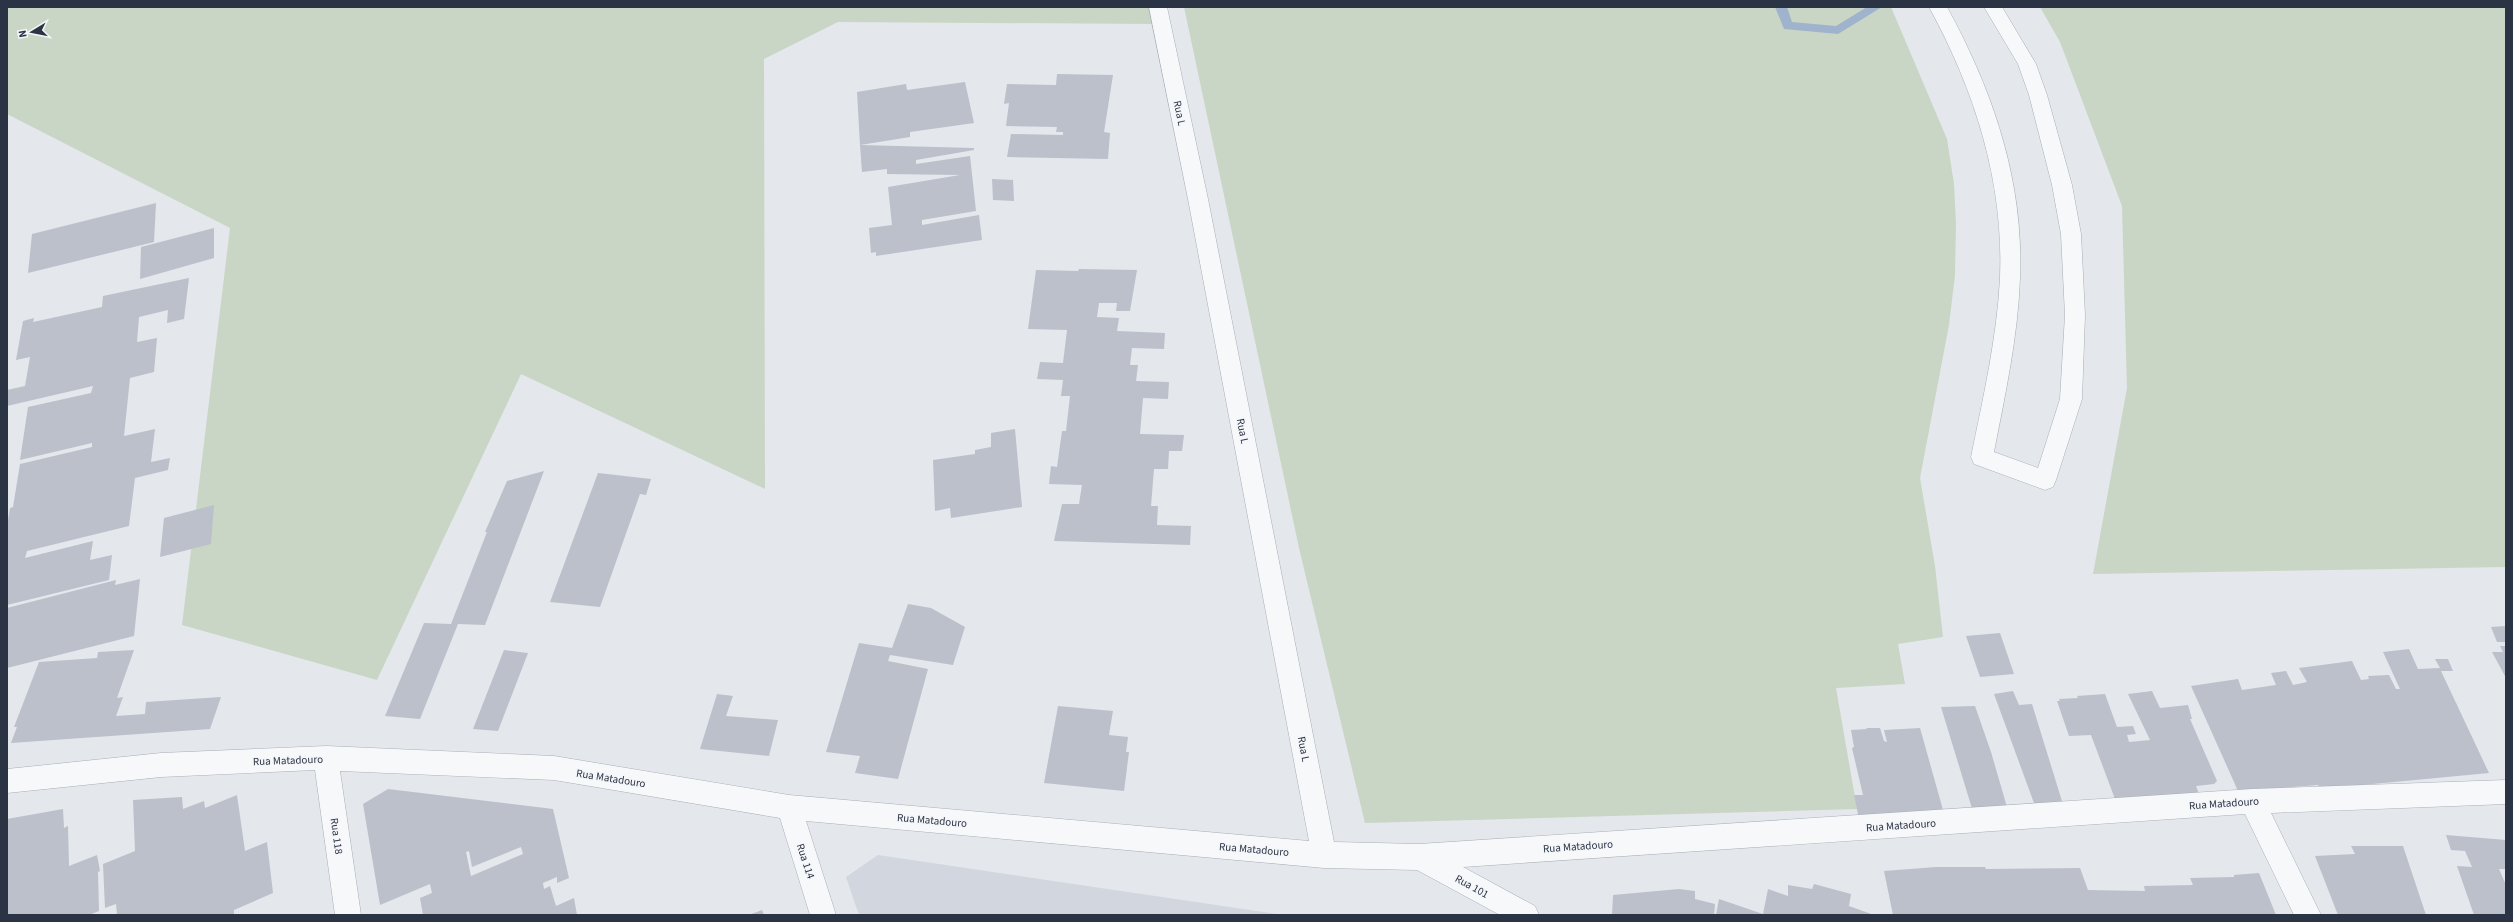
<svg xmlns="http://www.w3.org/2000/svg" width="2513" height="922" font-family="'Source Sans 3',sans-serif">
<rect width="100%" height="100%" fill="#e4e7ec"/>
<polygon fill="#d2d6de" points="878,855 1283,915 859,915 846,877"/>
<g fill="#c9d6c5">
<polygon points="7,7 1153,7 1156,24 838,22 764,59 765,489 521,374 377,680 182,625 230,228 7,114"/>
<polygon points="1184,7 1891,7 1947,139 1954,184 1956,224 1955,275 1949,325 1920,478 1935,566 1943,637 1898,644 1905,684 1836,688 1857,809 1365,823 1299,548"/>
<polygon points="2040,7 2506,7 2506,567 2093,574 2127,388 2122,206 2060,42"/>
</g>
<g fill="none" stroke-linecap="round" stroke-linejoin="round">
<polygon fill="#9fb4cc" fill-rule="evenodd" points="1775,7 1787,7 1792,22 1836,26 1867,7 1882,7 1838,34 1784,29"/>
</g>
<g fill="#bbc0ca" fill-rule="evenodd">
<polygon points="1057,74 1113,75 1104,132 1110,133 1108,159 1007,157 1011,134 1063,135 1063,132 1056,132 1057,127 1006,126 1009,103 1004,104 1007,84 1056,85"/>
<polygon points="965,82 974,123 910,132 910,137 860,145 974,148 974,150 916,160 916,164 970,156 976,211 922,220 922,225 979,215 982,240 876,256 876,252 871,253 869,228 892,225 888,187 960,175 887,174 887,169 862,172 860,145 857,92 906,84 907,90"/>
<polygon points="992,179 1013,180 1014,201 993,200"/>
<polygon points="156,203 154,242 28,273 32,234"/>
<polygon points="214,228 214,258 140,279 141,247"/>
<polygon points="1079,269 1137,270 1130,311 1116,311 1117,303 1099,303 1097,317 1119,318 1117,331 1165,333 1164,349 1132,348 1130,365 1138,365 1136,381 1169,382 1168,399 1143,398 1140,434 1184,435 1182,451 1169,451 1168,469 1154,469 1151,506 1158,506 1157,525 1191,526 1190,545 1054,541 1062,504 1079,504 1082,485 1049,484 1051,466 1057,467 1062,431 1066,431 1070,396 1061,396 1063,380 1037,379 1040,362 1063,363 1067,330 1028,329 1036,270 1078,271"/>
<polygon points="189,278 184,319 167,323 168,310 139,317 137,342 157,338 154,372 130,378 124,436 155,429 151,462 170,458 168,470 135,478 129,526 27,551 25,558 93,541 90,560 112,555 109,580 7,605 7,526 10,508 13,507 20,464 92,447 92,443 20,460 28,407 91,393 93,386 7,406 7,390 25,386 30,357 16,360 23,321 34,318 33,322 102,307 103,296"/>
<polygon points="1015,429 1022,507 951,518 950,508 935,511 933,460 975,454 975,450 991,447 991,433"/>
<polygon points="544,471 485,625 458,624 420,719 385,716 424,623 451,624 487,532 485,532 507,481"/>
<polygon points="598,473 651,479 646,495 640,494 600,607 550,602"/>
<polygon points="214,505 211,544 160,557 164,518"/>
<polygon points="140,579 134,636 7,668 7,608 116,580 115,585"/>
<polygon points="908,604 931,608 965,627 953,665 890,655 888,661 928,669 898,779 855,773 860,756 826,752 859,643 892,648"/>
<polygon points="2506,626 2506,642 2497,642 2491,627"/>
<polygon points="2000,633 2014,674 1980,677 1966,636"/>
<polygon points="2500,646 2506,646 2506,678 2492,652 2503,652"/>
<polygon points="2409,649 2418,669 2440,668 2435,659 2448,659 2453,671 2441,671 2489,773 2320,789 2318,785 2238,791 2191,686 2238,679 2242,690 2276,685 2271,673 2286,671 2293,685 2307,682 2299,668 2352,661 2361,680 2369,679 2368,676 2389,675 2396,689 2400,689 2383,652"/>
<polygon points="134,650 117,698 123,697 116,716 145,714 146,702 221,697 210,729 11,743 17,727 14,727 39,662 97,658 98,652"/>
<polygon points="504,650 528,653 498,731 473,729"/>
<polygon points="2013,691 2019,705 2032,704 2065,811 2038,814 1994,694"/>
<polygon points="2152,691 2160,708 2188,705 2192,719 2190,719 2217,781 2214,784 2196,786 2200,796 2118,807 2091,735 2069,736 2057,701 2060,701 2059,699 2078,698 2077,696 2105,694 2117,727 2133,726 2136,734 2127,735 2129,742 2150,740 2128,694"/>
<polygon points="717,694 733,696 726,716 778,720 769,756 700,749"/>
<polygon points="1058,706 1113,711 1109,735 1128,737 1126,752 1129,752 1124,791 1044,783"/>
<polygon points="1975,706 1991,752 2009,814 1974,815 1941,707"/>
<polygon points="1866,728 1880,728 1884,741 1887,742 1884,730 1920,728 1945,817 1859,819 1854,795 1863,795 1852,748 1854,747 1851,730 1867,729"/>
<path d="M388,789l165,20 16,69 -12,5v-6l-14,6 1,6 6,-3 6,20 18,-8 3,17h-154l-3,-17 12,-5 -2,-9 -50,21 -17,-101zM521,847l2,7 -52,22 -5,-24 3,-1 3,16z"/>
<polygon points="237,795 245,851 267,842 273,893 234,910 234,915 117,915 116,904 105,908 103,864 135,851 133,800 182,797 183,809 204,801 205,808"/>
<polygon points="63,809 64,828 68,826 69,866 97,855 100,871 98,872 99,911 89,915 7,915 7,819"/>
<polygon points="2446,835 2506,840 2506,869 2499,869 2506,885 2506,915 2474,915 2457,866 2472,867 2465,851 2451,850"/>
<polygon points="2351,846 2403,846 2426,915 2338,915 2315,856 2355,854"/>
<polygon points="1936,867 1985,867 1986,869 2080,868 2088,890 2145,891 2144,886 2193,885 2190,878 2234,877 2234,875 2259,873 2276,915 1893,915 1884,871"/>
<polygon points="1814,884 1851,894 1849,906 1874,915 1716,915 1719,899 1763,914 1768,889 1788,896 1788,885 1812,889"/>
<polygon points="1679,889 1695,891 1695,899 1715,904 1714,915 1612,915 1613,895"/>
<polygon points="762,910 764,915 749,915"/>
</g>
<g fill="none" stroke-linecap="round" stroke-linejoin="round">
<defs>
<g id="minor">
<polygon points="1149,7 1167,7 1208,199 1334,842 1419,844 2252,789 2506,780 2506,804 2271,813 2321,915 2294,915 2245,814 1463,867 1535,906 1539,915 1500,915 1417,870 1324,868 806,821 836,915 810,915 780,818 554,780 340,771 361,915 335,915 315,770 161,777 7,793 7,769 161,753 326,746 554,756 789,795 1309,841 1188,199"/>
<path d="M1929,7h18c46,84 77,174 73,271 -2,59 -15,117 -26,174l44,16 22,-69 5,-84 -4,-81 -9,-49 -23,-90 -11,-31 -34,-57h18l34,57 11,31 25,90 9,49 4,81 -3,84 -26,81 -3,7 -8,3 -71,-26 -3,-7c12,-59 26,-119 29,-179 4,-96 -25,-187 -71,-271z"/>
</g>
</defs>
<use href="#minor" stroke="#a9aeb7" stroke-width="1"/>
<use href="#minor" fill="#f7f8fa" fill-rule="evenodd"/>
</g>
<g text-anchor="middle" stroke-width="3" stroke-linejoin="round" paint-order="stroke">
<g font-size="11" fill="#2b3445" stroke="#f4f6f9">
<text transform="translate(1180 113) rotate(78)" y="4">Rua L</text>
<text transform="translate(1243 431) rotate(79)" y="4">Rua L</text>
<text transform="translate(1304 749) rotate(79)" y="4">Rua L</text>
<text transform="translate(288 760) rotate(-2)" y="4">Rua Matadouro</text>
<text transform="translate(611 778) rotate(9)" y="4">Rua Matadouro</text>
<text transform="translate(2224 803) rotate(-4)" y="4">Rua Matadouro</text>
<text transform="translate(932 820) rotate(5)" y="4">Rua Matadouro</text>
<text transform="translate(1901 825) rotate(-4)" y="4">Rua Matadouro</text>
<text transform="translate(337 836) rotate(82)" y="4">Rua 118</text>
<text transform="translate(1578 846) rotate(-4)" y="4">Rua Matadouro</text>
<text transform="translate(1254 849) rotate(5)" y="4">Rua Matadouro</text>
<text transform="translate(806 861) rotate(72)" y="4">Rua 114</text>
<text transform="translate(1472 886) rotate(29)" y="4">Rua 101</text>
</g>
</g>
<rect width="2513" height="922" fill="none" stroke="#2b3445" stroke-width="16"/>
<g transform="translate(32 32) rotate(260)" stroke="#f4f6f9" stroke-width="3" paint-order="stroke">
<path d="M0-3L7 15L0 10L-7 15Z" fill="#2b3445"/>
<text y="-6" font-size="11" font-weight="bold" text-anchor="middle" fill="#2b3445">N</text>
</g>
</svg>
